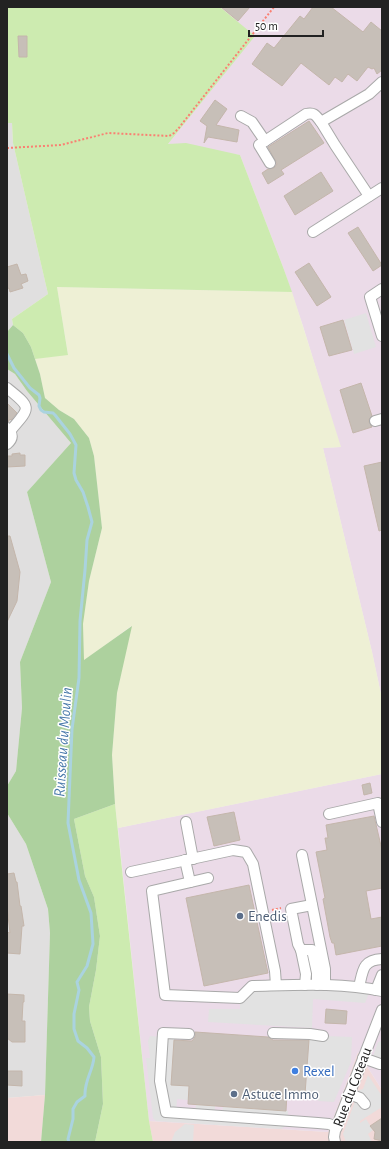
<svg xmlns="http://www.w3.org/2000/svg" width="389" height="1149" font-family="'Alegreya Sans',sans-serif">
<rect width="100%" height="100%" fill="#f2efe9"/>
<g fill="#e0dfdf">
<polygon points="7,123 12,123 13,143 48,294 12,319 13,325 7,332"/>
<polygon points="7,369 15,374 27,391 71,443 27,492 51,582 20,662 22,708 16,771 7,786"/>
<polygon points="7,813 26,844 48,909 50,933 45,1095 7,1098"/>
</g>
<g fill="#f2dad9">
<polygon points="358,1052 382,1090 382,1142 153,1142 149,1121 328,1132"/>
<polygon points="45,1095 41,1142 7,1142 7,1098"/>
</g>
<g fill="#ebdbe8">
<polygon points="220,7 382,7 382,699 372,652 323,448 340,447 303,326 283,267 240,155 168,144 254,36"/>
<polygon points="382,774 382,1090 358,1052 328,1132 149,1121 118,828"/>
</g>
<polygon fill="#eef0d5" points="57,287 292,292 341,447 323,448 372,652 382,699 382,774 118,828 115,804 112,755 117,693 131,626 84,661 83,624 89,581 102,528 94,456 89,438 74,419 59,410 45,398 40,374 35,359 68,354"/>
<g fill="#cdebb0">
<polygon points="7,7 220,7 255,36 168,144 186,143 240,155 283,267 292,292 57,287 68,355 35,359 31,347 23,333 13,325 12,319 48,294 13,143 12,123 7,123"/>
<polygon points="115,804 149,1121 153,1142 95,1142 103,1104 101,1057 90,1021 89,1007 96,970 100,936 94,897 85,876 74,819"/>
</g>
<polygon fill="#add19e" points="13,325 23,333 31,347 40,374 45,398 59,410 74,419 89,438 94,456 102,528 89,581 83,624 84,660 132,626 117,693 112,755 115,804 74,819 85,876 94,897 100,936 96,970 89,1007 90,1021 101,1057 103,1104 95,1142 41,1142 45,1095 50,933 48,909 26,844 7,813 7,786 16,771 22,708 20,662 51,582 27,492 71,443 27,391 15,374 7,369 7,332"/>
<g fill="#e2e2e2">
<polygon points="366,313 376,347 354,354 344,320"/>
<polygon points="252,986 371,988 365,1003 313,999 312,1028 208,1022 209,1009 240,1009 240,998"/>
<polygon points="150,1036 175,1038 171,1084 189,1086 188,1100 177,1099 176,1112 195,1114 196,1104 215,1106 215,1115 222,1115 223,1106 288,1111 287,1125 281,1129 156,1121 153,1118 146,1058 150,1058 148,1041"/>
<polygon points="327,1036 352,1037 351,1062 334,1102 319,1101 305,1094 307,1071 321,1072 320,1069 307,1068 309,1037"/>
<polygon points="382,1041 382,1059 373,1056 378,1042"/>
<polygon points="368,1075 382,1096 382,1107 360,1121 360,1123 366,1119 373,1130 368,1134 372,1142 346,1142 343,1134 359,1090 363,1089"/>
<polygon points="185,1124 194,1125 193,1142 171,1142 175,1132"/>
</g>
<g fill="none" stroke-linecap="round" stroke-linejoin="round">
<path stroke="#aad3df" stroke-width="3" d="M7,354l7,14 16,20 9,7 1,3 -1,8 2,4 3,2 9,1 2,2 15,19 6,11 -2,28 2,7 7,12 5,15 4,15 -5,18 -2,30 -5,51 -1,57 -7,51 -4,94 11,57 12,33 2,31 -6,22 -10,16 2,8 -5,24v15l4,12 9,7 7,9c-1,14 -10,24 -9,39l-8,6 -4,7v10l-5,20 1,3"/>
</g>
<g fill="#c7bfb8" stroke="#c4b6ab">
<polygon points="221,7 250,7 238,21"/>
<polygon points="313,7 331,7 363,32 371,22 382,31 382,70 377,74 374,68 372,69 368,67 357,81 348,74 342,82 335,77 329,85 301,63 282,86 252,64 267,43 274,48 300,16 304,19"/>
<polygon points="18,36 27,36 27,57 19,57"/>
<polygon points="215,100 227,109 216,125 239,130 237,142 208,137 204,143 207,126 200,121"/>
<polygon points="309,121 324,143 281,170 284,174 268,184 262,173 268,169 274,168 277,164 268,147"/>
<polygon points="321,172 333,191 295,215 284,196"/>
<polygon points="358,227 382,265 373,271 348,233"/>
<polygon points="309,263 331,297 317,306 295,272"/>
<polygon points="17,264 21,275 26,274 28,281 21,284 23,288 10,292 9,288 7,289 7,267"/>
<polygon points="343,320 352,350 329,356 320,327"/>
<polygon points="361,383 372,416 369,419 369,422 372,427 353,433 340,390"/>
<polygon points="7,403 17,413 11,420 10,419 8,422"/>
<polygon points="20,453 20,455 25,455 25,466 7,467 7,456 12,456 12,454"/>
<polygon points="382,462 382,530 379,531 364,466"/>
<polygon points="7,536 10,536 20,572 17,601 7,622"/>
<polygon points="370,783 372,793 364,795 362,785"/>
<polygon points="234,812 240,840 214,846 207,817"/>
<polygon points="374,816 382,850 382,888 366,891 371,919 382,917 382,946 336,955 334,943 332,943 330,937 323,899 325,898 316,852 327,850 325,838 328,838 326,825"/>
<polygon points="14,873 16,882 17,882 20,906 21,906 24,926 22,926 20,954 7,953 7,932 10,933 7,907 7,874"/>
<polygon points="249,885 268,973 204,986 186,898"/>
<polygon points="7,994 24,995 24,1002 23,1002 22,1021 25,1021 25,1042 12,1042 7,1038"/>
<polygon points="326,1009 347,1011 346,1024 325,1023"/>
<polygon points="195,1032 268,1037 273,1040 309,1040 305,1094 287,1093 286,1111 188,1104 189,1086 171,1085 174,1040 192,1041 195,1037"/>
<polygon points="7,1071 22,1071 22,1086 7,1085"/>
<polygon points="382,1118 382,1141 374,1139 375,1132 370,1126"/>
</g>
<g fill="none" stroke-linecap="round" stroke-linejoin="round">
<defs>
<g id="minor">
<polyline points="241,116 252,122 265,141"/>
<polyline points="321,122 335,145 369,196"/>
<path d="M270,163l-11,-18 47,-31c9,-2 10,2 15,8l48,-28 13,-12"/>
<polyline points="313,232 382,188"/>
<polyline points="382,289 370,297 382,336"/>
<path d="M7,388c25,20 24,19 3,43"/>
<polyline points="375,421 382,419"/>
<path d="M7,428l3,3c3,5 2,9 -3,13"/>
<polyline points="329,814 378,803 382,822"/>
<polyline points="186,822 193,859"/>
<polyline points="302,855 325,969 325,985"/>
<polyline points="185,860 190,882"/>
<polyline points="131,872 233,850 246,852 253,864 275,971 276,985"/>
<path d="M208,878l-56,13 13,104 75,3 12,-12c43,-1 88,-4 130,5"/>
<polyline points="301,950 298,944 291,909 312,905"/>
<polyline points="305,985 306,974 301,950 312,950 317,973 317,985"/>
<path d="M359,987c4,-16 3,-27 23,-28"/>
<polyline points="376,990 382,975"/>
<polyline points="273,1033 310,1034 323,1036"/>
<polyline points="189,1034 163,1033 160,1081 166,1112 318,1123 329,1124 337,1127"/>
<polyline points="363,1058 380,1064"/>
<polyline points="349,1094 360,1098 365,1104"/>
<polyline points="335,1142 334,1137 335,1131 382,1010"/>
</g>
</defs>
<use href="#minor" stroke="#a9a9a9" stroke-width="12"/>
<g stroke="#fa8072" stroke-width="2" stroke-dasharray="2 2" stroke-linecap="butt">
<polyline points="7,148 61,145 108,133 169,136 174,133 178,129 274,7"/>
<polyline points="272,910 281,908"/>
</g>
<use href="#minor" stroke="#fff" stroke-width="10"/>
</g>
<g fill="#5c6f8a" stroke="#fff" stroke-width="1.5">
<circle cx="240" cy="916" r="4"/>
<circle cx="234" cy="1094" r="4"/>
</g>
<circle fill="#3f7fe0" stroke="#fff" stroke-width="1.5" cx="295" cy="1071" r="4"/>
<g text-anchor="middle" stroke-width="3" stroke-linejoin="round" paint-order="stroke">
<g font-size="15" fill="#4e5e75" stroke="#fff" text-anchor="start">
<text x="248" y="921">Enedis</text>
<text x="242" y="1099">Astuce Immo</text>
</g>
<g font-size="15" fill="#366cbe" stroke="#fff" text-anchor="start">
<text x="303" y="1076">Rexel</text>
</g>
<g font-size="15" fill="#222" stroke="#fff">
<text transform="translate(352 1087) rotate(-69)" y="5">Rue du Coteau</text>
</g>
<g font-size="16" font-style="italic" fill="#4a7aab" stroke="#fff">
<text transform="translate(62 742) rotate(-86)" y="6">Ruisseau du Moulin</text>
</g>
</g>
<rect width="389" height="1149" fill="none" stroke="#222222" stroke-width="16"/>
<path d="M249 30v6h74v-6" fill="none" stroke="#222222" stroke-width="2"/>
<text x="255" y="30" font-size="12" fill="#222222" stroke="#ffffff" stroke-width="3" paint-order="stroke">50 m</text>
</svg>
